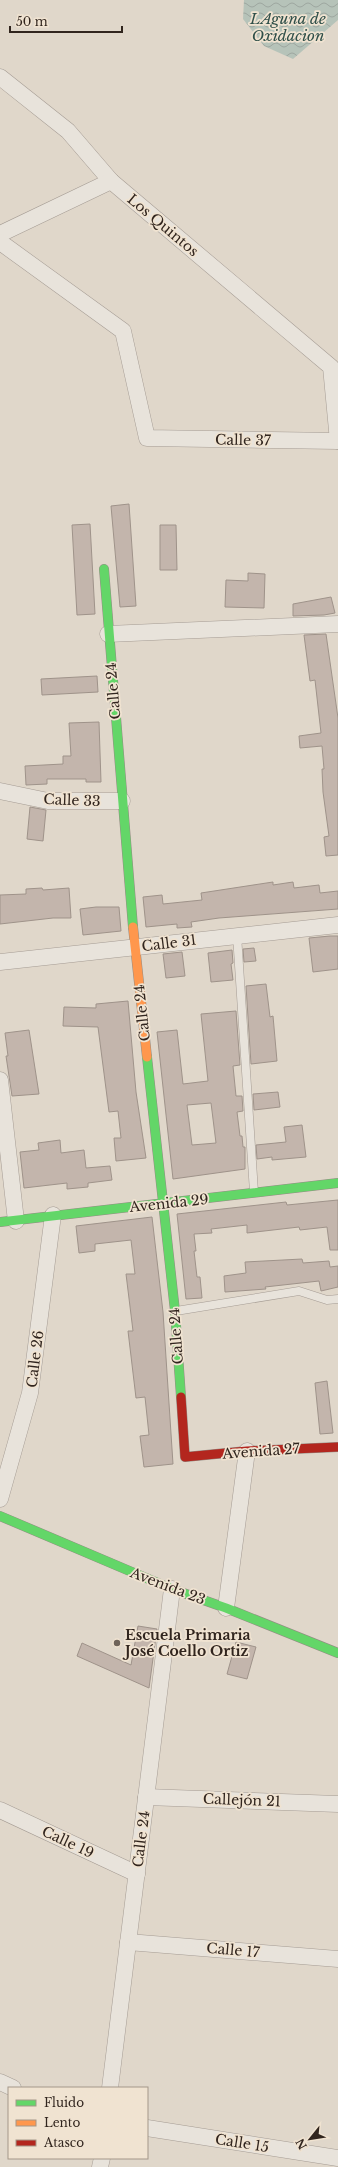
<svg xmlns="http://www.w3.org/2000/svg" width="338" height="2167" font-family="'Libre Baskerville',serif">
<defs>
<pattern id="water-waves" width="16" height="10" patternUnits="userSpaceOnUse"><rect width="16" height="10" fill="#b6c3b9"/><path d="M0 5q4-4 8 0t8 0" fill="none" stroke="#9da79f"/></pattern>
</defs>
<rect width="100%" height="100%" fill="#e0d7ca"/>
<polygon fill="url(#water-waves)" points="244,0 338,0 338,20 293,59 264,46 243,19"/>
<g fill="#c3b5ac" stroke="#9f938a" fill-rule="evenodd">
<polygon points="129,504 136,606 120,607 111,506"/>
<polygon points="90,524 95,614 77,615 72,525"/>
<polygon points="160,525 176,525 177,570 160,570"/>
<polygon points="248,573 265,574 264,608 225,607 226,580 248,581"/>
<polygon points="331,597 335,613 324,615 293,616 293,604"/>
<polygon points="326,634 338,718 338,855 326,856 324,837 329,836 323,792 322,769 324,769 322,746 300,748 299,736 321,733 315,680 310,681 304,635"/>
<polygon points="97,676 98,692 42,695 41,679"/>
<polygon points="99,722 101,782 86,782 86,779 47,779 47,784 26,785 25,766 63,764 63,756 71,756 69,723"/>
<polygon points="30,807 46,810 43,841 27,839"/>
<polygon points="273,882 273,885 293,882 294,888 319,885 320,893 338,891 338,909 219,918 191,922 192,927 177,928 177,924 146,927 143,897 162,895 163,904 202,900 201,893"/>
<polygon points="42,888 43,890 69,888 71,918 53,918 0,924 0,895 26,894 26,889"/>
<polygon points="96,907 119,907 121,931 83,935 80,909"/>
<polygon points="330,936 338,936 338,969 313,972 309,938"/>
<polygon points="254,948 256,961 244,962 243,949"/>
<polygon points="232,950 233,963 231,964 233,980 211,982 208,953"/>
<polygon points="182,952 185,976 166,978 163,954"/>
<polygon points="266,984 270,1017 273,1016 277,1061 251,1064 246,986"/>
<polygon points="128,1001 136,1092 146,1158 116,1161 114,1138 121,1138 118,1111 109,1112 98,1027 63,1026 64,1007 96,1008 96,1004"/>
<path d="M236,1011l4,54 -7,1 3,30h6l1,15 -6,1 3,24h2l1,11h2v22l-72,10 -16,-147 20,-2 6,54 25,-3 -7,-67zM211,1103l5,40 -24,2 -5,-40z"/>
<polygon points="29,1030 39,1094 12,1096 6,1056 8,1056 5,1033"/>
<polygon points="278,1092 280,1107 254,1110 253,1094"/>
<polygon points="302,1125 306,1157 272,1160 272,1157 257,1159 256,1145 286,1142 284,1127"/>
<polygon points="60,1140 61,1153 84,1150 86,1168 110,1166 112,1180 88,1183 88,1187 67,1189 67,1183 24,1188 20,1152 39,1150 38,1143"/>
<polygon points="338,1200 338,1250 330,1250 327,1227 300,1230 299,1227 247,1233 247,1225 211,1229 212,1233 194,1234 196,1251 194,1251 197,1277 200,1277 202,1298 186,1299 177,1214 286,1202 287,1205"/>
<polygon points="152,1217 163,1312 173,1464 144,1467 140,1436 149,1435 145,1397 136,1398 128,1331 133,1331 126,1274 135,1274 131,1240 95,1244 95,1251 79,1253 76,1226"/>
<polygon points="302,1259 303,1263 329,1261 330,1267 338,1266 338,1287 321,1291 319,1281 265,1287 266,1289 225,1292 224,1276 246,1273 245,1262"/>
<polygon points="327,1381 333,1433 320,1434 315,1383"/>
<polygon points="138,1626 157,1629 149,1688 77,1656 82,1643 131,1665"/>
<polygon points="236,1642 256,1647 247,1679 227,1674"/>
</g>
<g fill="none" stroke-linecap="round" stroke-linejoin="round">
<defs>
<g id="lane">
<polyline points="237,935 254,1192"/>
<polyline points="176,1311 299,1291 327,1300 338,1299"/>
</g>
<g id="street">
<polyline points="0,77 68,131 111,181 331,367 338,441"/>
<polyline points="0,234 111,181"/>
<polyline points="0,242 123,331 147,438 338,441"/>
<polyline points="108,634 338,624"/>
<polyline points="0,791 48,801 122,801"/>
<polyline points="0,962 338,925"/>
<polyline points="0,1080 16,1221"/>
<polyline points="0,1499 30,1393 53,1215"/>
<polyline points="226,1608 247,1451"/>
<polyline points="146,1797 338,1804"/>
<polyline points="0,1810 137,1874"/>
<polyline points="128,1942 338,1959"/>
<polyline points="0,2082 13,2088"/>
<polyline points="110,2088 172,1589"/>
<polyline points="147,2128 338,2158"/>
<polyline points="100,2167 102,2158"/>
</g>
<g id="fast">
<polyline points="104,569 133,927"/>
<polyline points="147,1057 175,1311 181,1397"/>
<polyline points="0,1222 338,1183"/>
<polyline points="0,1516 172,1589 226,1608 338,1653"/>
</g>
<polyline id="slow" points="133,927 147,1057"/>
<polyline id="jam" points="181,1397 185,1457 247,1451 338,1447"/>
</defs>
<use href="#lane" stroke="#a59c94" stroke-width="9"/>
<use href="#street" stroke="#a59c94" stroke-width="17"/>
<use href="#fast" stroke="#948c84" stroke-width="10"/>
<use href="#slow" stroke="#948c84" stroke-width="10"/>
<use href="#jam" stroke="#948c84" stroke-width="10"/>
<use href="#lane" stroke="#e8e3db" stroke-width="8"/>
<use href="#street" stroke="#e8e3db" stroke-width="16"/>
<use href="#fast" stroke="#63d668" stroke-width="9"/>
<use href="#slow" stroke="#ff974d" stroke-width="9"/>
<use href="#jam" stroke="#b3261e" stroke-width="9"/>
</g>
<circle fill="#6e635a" stroke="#f0e3d1" stroke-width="1.5" cx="117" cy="1643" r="4"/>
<g text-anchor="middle" stroke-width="3.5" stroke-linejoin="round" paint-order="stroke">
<g font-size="14" fill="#31251e" stroke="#f0e3d1">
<text transform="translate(163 225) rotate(40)" y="5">Los Quintos</text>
<text transform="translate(243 440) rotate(1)" y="5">Calle 37</text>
<text transform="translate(113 691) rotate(-95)" y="5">Calle 24</text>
<text transform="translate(72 800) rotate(2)" y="5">Calle 33</text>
<text transform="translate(169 943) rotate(-7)" y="5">Calle 31</text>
<text transform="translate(142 1013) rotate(-96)" y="5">Calle 24</text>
<text transform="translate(169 1203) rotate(-6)" y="5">Avenida 29</text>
<text transform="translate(176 1336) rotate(-94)" y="5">Calle 24</text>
<text transform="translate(35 1359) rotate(-83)" y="5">Calle 26</text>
<text transform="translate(261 1451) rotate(-4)" y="5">Avenida 27</text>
<text transform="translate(168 1586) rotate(21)" y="5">Avenida 23</text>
<text transform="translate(242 1800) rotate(2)" y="5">Callejón 21</text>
<text transform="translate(141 1839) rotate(-83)" y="5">Calle 24</text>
<text transform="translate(68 1842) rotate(25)" y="5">Calle 19</text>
<text transform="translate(233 1950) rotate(5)" y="5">Calle 17</text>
<text transform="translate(242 2143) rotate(9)" y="5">Calle 15</text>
</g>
<g font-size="14" font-weight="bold" fill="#31251e" stroke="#f0e3d1" text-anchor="start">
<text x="125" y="1640">Escuela Primaria<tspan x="125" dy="16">José Coello Ortiz</tspan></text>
</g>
<g font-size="15" font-style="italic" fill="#2f4f49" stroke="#f0e3d1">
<text x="288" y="24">LAguna de<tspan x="288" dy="17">Oxidacion</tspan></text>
</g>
</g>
<rect x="8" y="2087" width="140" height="72" fill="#f0e3d1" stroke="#a49789"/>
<rect x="16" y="2100" width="20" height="6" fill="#63d668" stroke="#a49789"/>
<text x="44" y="2107" font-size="12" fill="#31251e">Fluido</text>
<rect x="16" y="2120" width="20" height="6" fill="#ff974d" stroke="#a49789"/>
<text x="44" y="2127" font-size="12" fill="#31251e">Lento</text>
<rect x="16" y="2140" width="20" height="6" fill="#b3261e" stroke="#a49789"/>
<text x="44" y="2147" font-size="12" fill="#31251e">Atasco</text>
<g transform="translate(310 2139) rotate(240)" stroke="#f0e3d1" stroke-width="3" paint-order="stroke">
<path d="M0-3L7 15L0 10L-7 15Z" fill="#31251e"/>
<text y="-6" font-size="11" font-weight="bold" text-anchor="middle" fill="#31251e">N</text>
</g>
<path d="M10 26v6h112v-6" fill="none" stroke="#31251e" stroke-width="2"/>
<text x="16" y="26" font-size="12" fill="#31251e" stroke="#f0e3d1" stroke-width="3" paint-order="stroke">50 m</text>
</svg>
